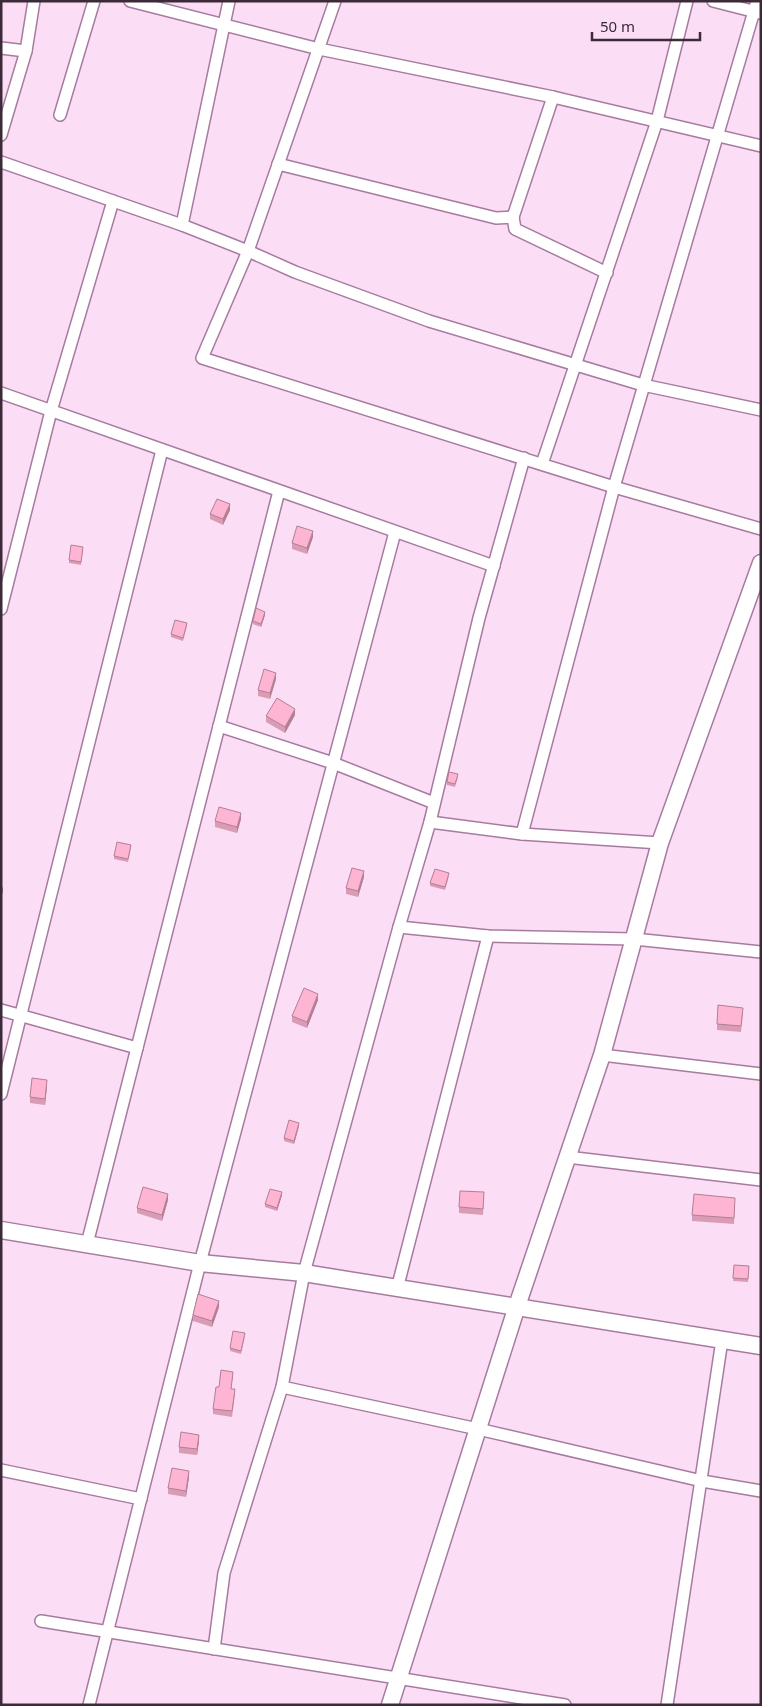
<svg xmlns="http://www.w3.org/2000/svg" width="762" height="1706" font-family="'Noto Sans',sans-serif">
<rect width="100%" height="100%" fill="#fbdef5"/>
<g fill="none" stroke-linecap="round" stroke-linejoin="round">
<defs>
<g id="street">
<polyline points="130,1 319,49 553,97 761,146"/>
<polyline points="335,1 248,251 202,358 614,487 761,529"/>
<polyline points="713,1 760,13"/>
<polyline points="1,48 26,51"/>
<polyline points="60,115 94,1"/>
<polyline points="1,135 26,51 34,1"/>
<polyline points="1,162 182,225 248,251 295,272 429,321 643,385 761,410"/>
<polyline points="278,164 496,218 513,217 515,229 607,273"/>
<polyline points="513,217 553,97"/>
<polyline points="182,225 229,1"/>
<polyline points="1,393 494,566"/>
<polyline points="542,464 657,121 687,1"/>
<polyline points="1,609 51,411 113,201"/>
<polyline points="219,726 333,763 434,803"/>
<polyline points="430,822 522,834 660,843"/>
<polyline points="522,834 614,487 757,1"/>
<polyline points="399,927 488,936 634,939 761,952"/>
<polyline points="1,1010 137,1048"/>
<polyline points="602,1055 761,1074"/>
<polyline points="1,1094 162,450"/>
<polyline points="567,1157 761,1180"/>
<polyline points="87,1244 279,491"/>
<polyline points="397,1289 488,936"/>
<polyline points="282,1387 478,1429 702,1481 761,1491"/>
<polyline points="1,1470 141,1499"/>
<polyline points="41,1621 565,1705"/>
<polyline points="214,1649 224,1573 282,1387 304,1273 399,927 430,822 479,618 524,458"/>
<polyline points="89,1705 200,1263 395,532"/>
<polyline points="667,1705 722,1340"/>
</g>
<g id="secondary">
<polyline points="1,1230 200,1263 304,1273 761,1346"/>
<polyline points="390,1705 517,1306 602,1055 660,843 761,563"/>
</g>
</defs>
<use href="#street" stroke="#a77b9f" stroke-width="14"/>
<use href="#secondary" stroke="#a77b9f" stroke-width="19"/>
<use href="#street" stroke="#fff" stroke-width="11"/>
<use href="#secondary" stroke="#fff" stroke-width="16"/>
</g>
<g fill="#da9cb5">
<polygon points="230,510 223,525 210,519 210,514"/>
<polygon points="313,537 307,554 292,549 292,543"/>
<polygon points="83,550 81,565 69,563 69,560"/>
<polygon points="265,615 261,627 253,624 253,621"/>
<polygon points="187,626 183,641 171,637 171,634"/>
<polygon points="276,679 270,699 258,696 258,690"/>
<polygon points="295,715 285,733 266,722 266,716"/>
<polygon points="458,777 455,787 447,785 447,782"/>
<polygon points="241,819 237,833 215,827 215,821"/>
<polygon points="131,848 128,862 114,859 114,856"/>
<polygon points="449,876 445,890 430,886 430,883"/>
<polygon points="364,877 358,897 346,894 346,888"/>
<polygon points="318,1000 307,1028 292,1022 292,1016"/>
<polygon points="743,1013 741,1032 717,1030 717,1024"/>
<polygon points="47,1086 45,1105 30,1103 30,1097"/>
<polygon points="299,1126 294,1144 284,1141 284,1138"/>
<polygon points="282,1195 277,1211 265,1207 265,1204"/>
<polygon points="484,1198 483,1215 459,1213 459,1207"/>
<polygon points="168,1200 162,1221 137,1213 137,1208"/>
<polygon points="735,1204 734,1224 692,1221 692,1215"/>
<polygon points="734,1265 749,1266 748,1282 733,1281"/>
<polygon points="219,1307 212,1327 193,1321 193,1315"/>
<polygon points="245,1336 241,1354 230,1351 230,1348"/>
<polygon points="233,1377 231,1389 235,1394 232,1417 213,1414 213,1409 219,1387"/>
<polygon points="199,1441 197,1455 179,1453 179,1447"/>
<polygon points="189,1477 186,1497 168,1494 168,1488"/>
</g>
<g fill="#b27f94">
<polygon points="230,504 230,510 223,525 223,519"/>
<polygon points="313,531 313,537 307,554 307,548"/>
<polygon points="265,612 265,615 261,627 261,624"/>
<polygon points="276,673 276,679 270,699 270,693"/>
<polygon points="295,709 295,715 285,733 285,727"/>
<polygon points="241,813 241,819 237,833 237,827"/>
<polygon points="364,871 364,877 358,897 358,891"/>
<polygon points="3,886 3,892 1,897 1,891"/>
<polygon points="318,994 318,1000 307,1028 307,1022"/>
<polygon points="47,1080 47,1086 45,1105 45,1099"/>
<polygon points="299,1123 299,1126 294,1144 294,1141"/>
<polygon points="282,1192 282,1195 277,1211 277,1208"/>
<polygon points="168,1194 168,1200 162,1221 162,1215"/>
<polygon points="219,1301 219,1307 212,1327 212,1321"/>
<polygon points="199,1435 199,1441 197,1455 197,1449"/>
<polygon points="189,1471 189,1477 186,1497 186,1491"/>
</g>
<g fill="#feb5d3" stroke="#b27f94">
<polygon points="217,499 230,504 223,519 210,514"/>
<polygon points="297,526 313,531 307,548 292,543"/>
<polygon points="71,545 83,547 81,562 69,560"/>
<polygon points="256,608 265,612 261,624 253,621"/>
<polygon points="175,620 187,623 183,638 171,634"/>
<polygon points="264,669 276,673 270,693 258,690"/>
<polygon points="277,698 295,709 285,727 266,716"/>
<polygon points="449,772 458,774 455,784 447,782"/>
<polygon points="219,807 241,813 237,827 215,821"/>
<polygon points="117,842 131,845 128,859 114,856"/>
<polygon points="352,868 364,871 358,891 346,888"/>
<polygon points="435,869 449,873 445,887 430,883"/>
<polygon points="304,988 318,994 307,1022 292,1016"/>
<polygon points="718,1005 743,1008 741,1026 717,1024"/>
<polygon points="32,1078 47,1080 45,1099 30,1097"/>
<polygon points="289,1120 299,1123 294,1141 284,1138"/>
<polygon points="143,1187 168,1194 162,1215 137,1208"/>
<polygon points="270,1189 282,1192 277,1208 265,1204"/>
<polygon points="460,1191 484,1192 483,1209 459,1207"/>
<polygon points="694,1194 735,1198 734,1218 692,1215"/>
<polygon points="734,1265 749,1266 748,1279 733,1278"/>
<polygon points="198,1294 219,1301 212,1321 193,1315"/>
<polygon points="233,1331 245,1333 241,1351 230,1348"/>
<polygon points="221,1370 233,1372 231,1389 235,1389 232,1411 213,1409 216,1387 219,1387"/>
<polygon points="181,1432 199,1435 197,1449 179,1447"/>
<polygon points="172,1468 189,1471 186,1491 168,1488"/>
</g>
<rect width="762" height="1706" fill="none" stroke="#3c2a39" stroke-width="5"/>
<path d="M592 32v8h108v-8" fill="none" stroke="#3c2a39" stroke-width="2.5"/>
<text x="600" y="32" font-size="15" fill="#3c2a39" stroke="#fbdef5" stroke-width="4" paint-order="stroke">50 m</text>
</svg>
